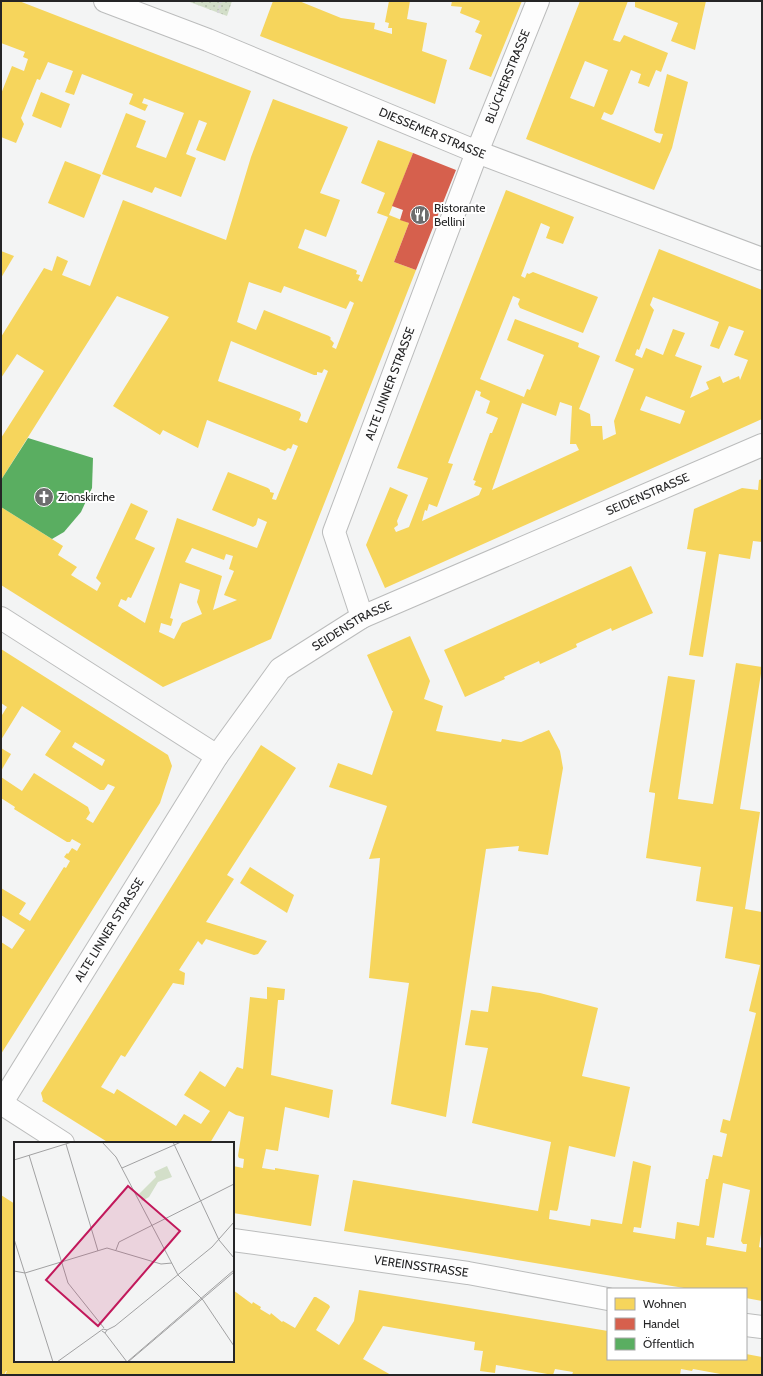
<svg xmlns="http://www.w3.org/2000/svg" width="763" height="1376" font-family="Cabin,sans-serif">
<defs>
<pattern id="park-dots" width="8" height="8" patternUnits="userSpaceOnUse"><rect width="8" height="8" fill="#d3dfc9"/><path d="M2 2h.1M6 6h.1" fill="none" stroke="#b5bfac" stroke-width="1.8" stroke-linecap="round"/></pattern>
</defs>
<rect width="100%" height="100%" fill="#f3f4f4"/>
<polygon fill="url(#park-dots)" points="187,1 232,1 227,16"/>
<g fill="#f6d55c" fill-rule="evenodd">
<polygon points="1,1 19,1 251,91 225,161 196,150 207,123 199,120 186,154 196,158 181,197 155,187 152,193 102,174 126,113 146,121 136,147 166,158 184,113 144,98 142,103 148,105 145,111 129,104 133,94 82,74 74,95 65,92 73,71 48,62 40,80 37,79 21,118 24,124 16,143 1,137 1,94 12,66 24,71 28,59 23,57 25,52 1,43"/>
<polygon points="273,1 299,1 341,18 375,23 374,29 392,34 392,28 388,28 389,23 385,22 389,1 410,1 407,19 427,23 422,51 447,60 435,104 260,36"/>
<polygon points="452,1 522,1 491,77 469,69 482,35 475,32 480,21 460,13 462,7 451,6"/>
<path d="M580,1h48l-15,39 7,2 4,-7 44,18 -7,19 -5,-2 -7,17 -11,-4 3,-9 -10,-4 -18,44 -2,1 -7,-3 -3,7 59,24 3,-9 -7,-1 -2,-3 13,-56 21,8 -16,66 -18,42 -128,-51zM585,61l23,9 -14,37 -24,-9z"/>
<polygon points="635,1 706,1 695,50 671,41 678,23 635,7"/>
<polygon points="41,92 70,104 61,128 32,116"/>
<path d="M273,99l75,28 -28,66 20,7 -14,37 -21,-8 -7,19 58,22 1,1 -1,3 4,1 -2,5 4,2 26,-65 -11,-4 8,-20 -24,-10 17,-43 35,13 -24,62 20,8 -15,39 22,8 -145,369 -108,48 -162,-102v-78l62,39 -5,9 19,12 -6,8 26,16 4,-8 -5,-5 35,-75 17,8 -13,28 20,9 -24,50 -3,-1 -2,4 -5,-2 -3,7 27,17 32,-105 80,30 10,-26 -9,-4 -2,7 -3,2 -41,-17 16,-38 40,16 2,2v2l4,1 -2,6 4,1 22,-54 -5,-2 -2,5 -3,-1 -3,3 -78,-31 -9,28 -35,-18 -3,5 -47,-29 56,-89 -52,-21 -116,184v-42l43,-67 -27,-17 -16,24v-41l43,-69 8,3 5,-15 11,5 -6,14 28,11 33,-86 103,40 25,-83zM249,282l32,11 3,-7 62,23 4,-8 4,2 -18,46 -4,-2 2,-4 -4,-4 1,-1 -2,-2 -65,-26 -8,20 -19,-8zM231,341l83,34h3v-3l5,1 2,-4 4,2 -21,52 -8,-3 2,-5 -1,-3 -82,-31zM192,548l32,12 2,-6 7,2 -4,13 5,2 -10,24 13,5 -24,10 9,-34 -37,-14zM180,583l20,7 -3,12 5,12 -20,9 -8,16 -15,-7 2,-9 10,3 2,-7 -3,-1z"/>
<polygon points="65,161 101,175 84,218 48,203"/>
<path d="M506,190l68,27 -11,27 -17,-6 4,-11 -9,-4 -20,53 4,2 2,-5 2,1 4,-2 65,25 -15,36 -63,-25 -2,-4 2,-5 -7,-3 -33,83 44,18 3,-8 3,1 14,-35 -37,-15 8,-21 64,24 -1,4 22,9 -21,53 11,5 1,12h11l1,14 13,-6 -2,-13 20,-52 -19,-8 44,-112 103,41v129l-377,169 -19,-43 24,-58 18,8 -11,26 1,4 -4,3 2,4 13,-5 19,-49 -31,-10zM653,297l66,25 -9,24 9,3 10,-23 15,5 -10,24 14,5 -8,20 -1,-4 -16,7 -3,-7 -14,6 3,7 -19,9 12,-32 -27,-10 10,-23 -12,-4 -10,26 -17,-7 -4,10 -7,-3 2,-6 2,1 15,-40 -4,-5zM476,390l5,2 -1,4 10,5 -4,12 12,5 -6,15h-2l-17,47 3,1 -2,4 8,3 -3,7 -57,26 3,-11 2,1 2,-7 8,3 16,-43 -5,-1zM646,396l39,15 -5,13 -40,-14zM560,402l12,4 -2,38h6l3,6 -87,40 30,-87 34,13z"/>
<polygon points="1,251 14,256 1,278"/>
<polygon points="762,479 762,542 753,541 750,559 719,554 703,657 689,655 706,552 687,549 694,509 742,488 758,490 759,480"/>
<polygon points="631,566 653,613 612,631 611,628 576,644 577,647 540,664 539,661 504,677 505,679 465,697 444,650"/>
<polygon points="410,636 430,681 424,699 443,706 436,731 501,742 502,739 521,742 549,730 560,751 563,768 548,855 518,851 519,846 486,849 446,1117 391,1104 409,983 369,978 380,858 369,859 387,806 329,787 338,763 372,775 393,711 392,711 367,655"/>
<path d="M1,649l167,106 4,11 -12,37 -159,251v-112l11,7 13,-19 -24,-15v-27l25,15 -7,11 11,7 34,-54 2,1 4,-7 -6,-4 3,-4 1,1 4,-6 5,3 4,-7 -9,-5 -2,3h-3l-53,-33 1,-2 -14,-9v-21l21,14 12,-18 54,34 2,6 -4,6 7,4 22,-36 -7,-3 -4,6h-4l-55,-35 16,-24 -39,-25 -21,34v-26l1,1 5,-8 -6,-4zM75,742l30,18 -3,6 -30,-19z"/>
<path d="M736,663l26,4 -22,142 20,3 -15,97 17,3v315l-3,20 3,1v53l-16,-3v-9h-56l-346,-58 9,-51 185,31 13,-69 -79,-19 16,-75 -23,-3 6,-35 17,2 4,-26 48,7 58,15 -16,68 48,11 -15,70 -46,-11 -11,63 -1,2 -7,-1 -1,9 41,7 1,-7 31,5 11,-63 18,5 -10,62 -7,-1 -1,5 42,7 2,-17 22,4 7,-47h2l5,-24 9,2 5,-23 -7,-2 3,-13 7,2 26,-108 -7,-2 11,-46 -35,-7 8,-51 -37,-6 5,-34 -55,-9 9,-63v-2l-6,-1 19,-116 27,4 -17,119 35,5zM723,1183l27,7 -9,51 2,3h4l-1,8 -40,-7 1,-8 7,1z"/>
<polygon points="261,745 296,768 227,875 234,879 206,922 267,941 258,954 254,955 206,939 202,945 198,941 179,970 185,973 184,985 173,983 125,1057 121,1055 101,1087 114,1094 117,1089 176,1126 184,1114 201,1124 210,1111 184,1095 200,1071 225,1087 237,1067 243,1069 250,997 267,999 267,987 285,989 284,1000 278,1000 271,1075 333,1090 329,1118 285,1107 278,1151 266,1149 262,1168 275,1170 275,1168 319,1175 311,1226 233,1213 233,1166 243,1168 244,1159 239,1158 238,1156 244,1117 236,1115 229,1111 210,1143 203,1141 202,1143 109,1143 42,1101 43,1100 41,1093"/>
<polygon points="1,748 11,754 1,771"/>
<polygon points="250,867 294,895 287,913 240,883"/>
<polygon points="1,1195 15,1204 15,1361 233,1361 233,1290 252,1304 253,1302 261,1307 260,1309 270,1315 271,1313 282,1322 283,1321 295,1328 314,1297 316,1297 329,1305 330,1307 316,1330 339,1345 354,1321 359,1290 608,1331 608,1359 746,1359 746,1354 762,1357 762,1375 726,1375 693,1369 692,1371 681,1369 680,1375 572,1375 573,1372 555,1369 553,1375 496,1365 495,1373 480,1371 483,1351 474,1350 475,1342 383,1326 363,1359 391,1375 5,1375 7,1371 6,1371 4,1375 1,1375"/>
</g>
<polygon fill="#d6604d" points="413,153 456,170 416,270 394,262 409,223 400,220 403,210 392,206"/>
<polygon fill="#5aae61" points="28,438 93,458 92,488 81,512 64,532 52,539 1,507 1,480"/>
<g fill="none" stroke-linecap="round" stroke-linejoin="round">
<defs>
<g id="minor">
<path id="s1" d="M105,1l103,39 269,112 285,107"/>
<path id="s2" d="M362,617l-28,-85 143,-380 61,-151"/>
<polyline points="1,618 217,756"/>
<polyline points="1,1103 63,1143"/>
<path id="s3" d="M1,1104l216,-348 63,-87 82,-52 400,-172"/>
<path id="s4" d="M233,1240l235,33 140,26"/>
<polyline points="746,1325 762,1327"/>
</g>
</defs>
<use href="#minor" stroke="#bbbcbc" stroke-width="24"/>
<polyline stroke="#d7d7d8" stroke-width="2.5" stroke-dasharray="3 2" stroke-linecap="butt" points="218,13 221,1"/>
<use href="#minor" stroke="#fdfdfd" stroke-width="22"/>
</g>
<defs>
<symbol id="restaurant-disc" viewBox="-11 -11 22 22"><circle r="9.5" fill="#6d6d6e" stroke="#fff"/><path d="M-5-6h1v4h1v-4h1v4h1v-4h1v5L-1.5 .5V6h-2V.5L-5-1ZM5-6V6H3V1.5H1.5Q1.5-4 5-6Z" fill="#fff"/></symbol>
<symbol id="church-disc" viewBox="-11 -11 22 22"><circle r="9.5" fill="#6d6d6e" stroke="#fff"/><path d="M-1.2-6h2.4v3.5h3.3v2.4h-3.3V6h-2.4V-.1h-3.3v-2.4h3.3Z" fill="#fff"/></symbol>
</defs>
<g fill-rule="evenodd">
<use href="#restaurant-disc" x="409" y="204" width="22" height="22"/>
<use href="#church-disc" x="33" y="486" width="22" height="22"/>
</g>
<g text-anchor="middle" stroke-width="4" stroke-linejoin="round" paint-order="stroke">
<g font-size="12" fill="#252526" stroke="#fff">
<text dy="4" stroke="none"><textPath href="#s2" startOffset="577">BLÜCHERSTRASSE</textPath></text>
<text dy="4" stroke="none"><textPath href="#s1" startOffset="353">DIESSEMER STRASSE</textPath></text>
<text dy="4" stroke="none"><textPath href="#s2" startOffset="248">ALTE LINNER STRASSE</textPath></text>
<text dy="4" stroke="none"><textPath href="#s3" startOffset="925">SEIDENSTRASSE</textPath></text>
<text dy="4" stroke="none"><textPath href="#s3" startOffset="601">SEIDENSTRASSE</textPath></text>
<text dy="4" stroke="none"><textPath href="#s3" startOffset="205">ALTE LINNER STRASSE</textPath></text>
<text dy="4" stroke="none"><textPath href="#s4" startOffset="190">VEREINSSTRASSE</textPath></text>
</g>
<g font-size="12" fill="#252526" stroke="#fff" text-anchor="start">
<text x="434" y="212">Ristorante<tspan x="434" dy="14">Bellini</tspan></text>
<text x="58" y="501">Zionskirche</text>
</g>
</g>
<g transform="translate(14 1142)">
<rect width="220" height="220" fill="#f3f4f4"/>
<path d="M153,24l5,11 -14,5 -9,15 -7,4 -3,-7 17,-17 -2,-5z" fill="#d3dfc9"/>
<path fill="none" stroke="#a1a1a2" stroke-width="1" d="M88,0l14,15 62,118 25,25 31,46M159,0l46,98 15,18M52,2l32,107M15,13l39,128 36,45M0,18l58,-18M108,26l59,-26M0,97l39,123M102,108l3,-8 115,-58M0,129l11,2 82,-25 54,16 11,-1M93,188l8,-4 97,-79 22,-25M91,191l22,29M43,220l46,-33 4,1 -2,3 -3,-2M113,220l107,-92M114,220l106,-90"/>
<path fill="#c2185b" fill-opacity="0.15" stroke="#c2185b" stroke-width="2" d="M114,44l52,45 -82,95 -52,-46z"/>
<rect width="220" height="220" fill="none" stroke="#252526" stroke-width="2"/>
</g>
<rect width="763" height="1376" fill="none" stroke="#252526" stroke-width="4"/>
<rect x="607" y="1288" width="140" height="72" fill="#ffffff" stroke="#a8a8a8"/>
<rect x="615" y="1298" width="20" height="12" fill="#f6d55c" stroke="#a8a8a8"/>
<text x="643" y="1308" font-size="12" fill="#252526">Wohnen</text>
<rect x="615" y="1318" width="20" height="12" fill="#d6604d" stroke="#a8a8a8"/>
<text x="643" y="1328" font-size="12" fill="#252526">Handel</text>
<rect x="615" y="1338" width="20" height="12" fill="#5aae61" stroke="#a8a8a8"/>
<text x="643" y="1348" font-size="12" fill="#252526">Öffentlich</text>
</svg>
